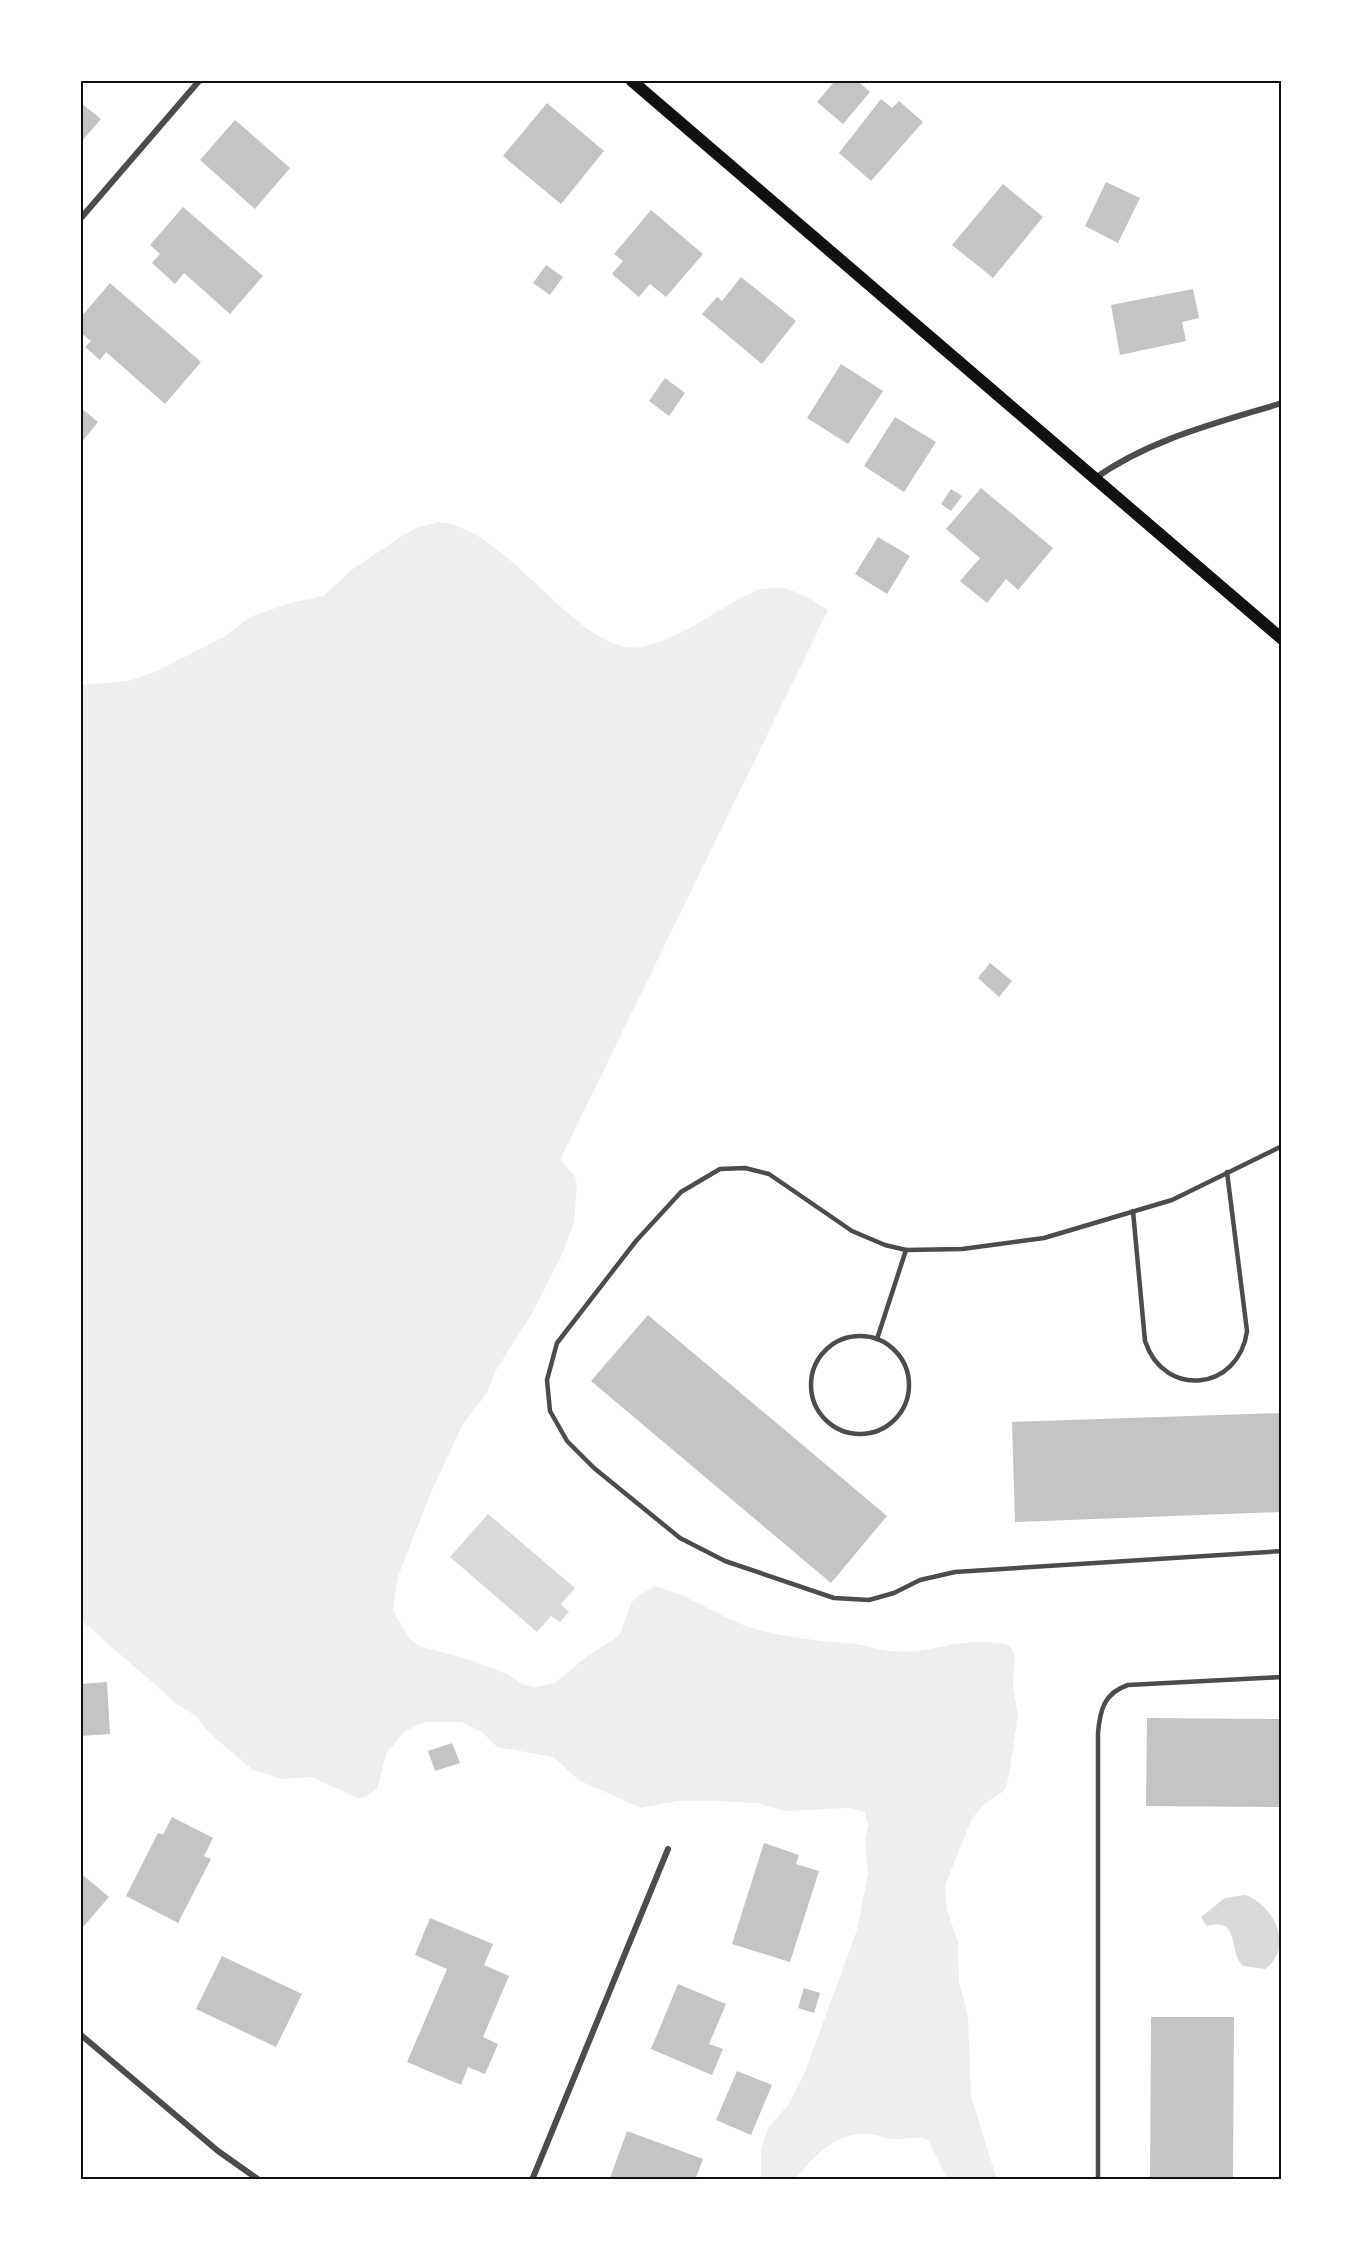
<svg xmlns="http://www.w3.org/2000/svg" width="1363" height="2261" font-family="'Roboto Condensed',sans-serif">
<rect width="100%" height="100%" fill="#fff"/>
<path fill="#eee" d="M439,522c69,5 141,135 201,125 45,-8 80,-42 120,-58 31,-4 42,5 68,21l-268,550 15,16 2,11 -3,35 -12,33 -31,60 -36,57 -8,21 -24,31 -31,66 -35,89 -4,32 17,28 9,7 48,13 40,15 17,11 11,2 20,-4 32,-27 26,-16 7,-6 11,-31 7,-7 17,-10c36,9 66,33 101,43 31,9 68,12 100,15 9,1 18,5 27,6 43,8 85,-18 127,-4l5,9 -2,31 5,30 -11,69 -3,6 -20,13 -13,16 -26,66 2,24 11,32 1,39 9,35 3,80 26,84h-49l-21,-41c-15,-4 -20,1 -32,0 -10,0 -19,-5 -28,-5 -33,-2 -54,24 -73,46h-33v-31l7,-21 20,-23 17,-33 52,-142 11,-56 -3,-34 3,-15 -3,-13 -17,-4 -62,3 -29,-8 -39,-2h-41l-36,7 -61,-27 -27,-24 -56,-10 -15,-15 -20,-10h-37l-20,9 -19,23 -9,35 -12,8 -7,1 -47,-21 -29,2 -29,-9 -47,-40 -9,-13 -20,-13 -96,-84v-935l47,-4 29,-10 67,-34 26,-20 43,-15 31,-6 26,-25 52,-35 14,-8z"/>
<g fill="#d9d9d9">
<polygon points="488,1514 575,1588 561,1604 569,1612 560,1622 551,1616 537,1632 450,1557"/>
<path d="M1245,1895c29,10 50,52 20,74l-22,-3c-16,-17 -2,-49 -36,-40l-6,-9 24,-19z"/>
</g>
<g fill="#c4c4c4">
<polygon points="835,81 858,81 870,92 843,124 817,102"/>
<polygon points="881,99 892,108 899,101 923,122 871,181 839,153"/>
<polygon points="81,103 101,119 81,142"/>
<polygon points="547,103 604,151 561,204 503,156"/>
<polygon points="235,120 290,168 255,209 200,160"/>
<polygon points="1106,182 1140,198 1118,243 1085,226"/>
<polygon points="1003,184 1043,217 993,278 952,245"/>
<polygon points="183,207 263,276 230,314 184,273 175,284 152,263 160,254 150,245"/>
<polygon points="651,210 703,254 666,297 650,284 639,297 612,274 623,261 614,254"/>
<polygon points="546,265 563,277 550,295 533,283"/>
<polygon points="741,277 796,321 762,364 702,314 717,297 722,301"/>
<polygon points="110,283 201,362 165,404 106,352 100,360 85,347 91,341 81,333 81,317"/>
<polygon points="1193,289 1199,318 1182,322 1186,341 1120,355 1111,305"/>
<polygon points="841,364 883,391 848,444 807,418"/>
<polygon points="665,378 685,393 669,416 649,401"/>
<polygon points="81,408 98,422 81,443"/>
<polygon points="895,417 936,442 904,492 864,466"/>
<polygon points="981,488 1053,548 1018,590 1006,579 987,603 960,581 980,558 946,529"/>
<polygon points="951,489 962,496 951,511 941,504"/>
<polygon points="878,537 910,556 887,594 855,574"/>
<polygon points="990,963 1012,981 999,997 978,978"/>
<polygon points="648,1315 887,1516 831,1583 591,1381"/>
<polygon points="1282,1413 1282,1512 1015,1522 1012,1422"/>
<polygon points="107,1682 110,1734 81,1736 81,1684"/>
<polygon points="1147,1718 1282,1719 1282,1807 1146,1806"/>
<polygon points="452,1743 460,1763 435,1771 428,1751"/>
<polygon points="172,1817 213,1838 204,1856 211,1859 178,1923 126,1896 158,1833 163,1835"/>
<polygon points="764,1843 799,1855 796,1864 819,1871 790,1962 732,1944"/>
<polygon points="84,1876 109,1897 84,1926 81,1924 81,1879"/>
<polygon points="430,1918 493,1944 484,1965 509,1976 483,2037 498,2044 485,2074 468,2067 461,2085 407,2062 447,1969 415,1955"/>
<polygon points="222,1956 302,1994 276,2047 196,2009"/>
<polygon points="678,1984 726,2004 709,2044 723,2049 712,2075 651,2049"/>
<polygon points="804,1988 820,1993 814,2013 798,2008"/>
<polygon points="1151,2017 1234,2017 1233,2180 1150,2180"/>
<polygon points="737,2071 772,2085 751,2135 716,2120"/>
<polygon points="627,2131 703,2159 695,2180 616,2180 610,2178"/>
</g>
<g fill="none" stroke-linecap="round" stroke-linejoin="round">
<g stroke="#4c4c4c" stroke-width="4.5">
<polyline points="1282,1146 1172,1200 1044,1238 962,1249 906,1250 885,1245 852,1231 769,1174 745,1168 720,1169 681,1192 636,1241 557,1343 547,1380 550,1411 567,1441 594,1468 680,1538 725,1561 834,1598 869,1600 894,1593 920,1580 955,1572 1282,1551"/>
<path d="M1133,1211l12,130c19,58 94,50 102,-10l-20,-159"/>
<circle cx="860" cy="1385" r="49"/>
<polyline points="877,1339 906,1250"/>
<path d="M1098,2180v-447c2,-23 6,-40 30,-48l154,-8"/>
</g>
<g stroke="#4c4c4c" stroke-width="6">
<polyline points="81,218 199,81"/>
<path d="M1094,479c56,-40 123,-56 188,-76"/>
<polyline points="1282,1089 1282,1109"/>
<polyline points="81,2035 218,2151 259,2180"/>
<polyline points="532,2180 668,1849"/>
</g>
<polyline stroke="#111" stroke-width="12" points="632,81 1282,639"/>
</g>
<rect width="1363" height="2261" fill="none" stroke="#ffffff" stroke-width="165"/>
<rect x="82" y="82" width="1198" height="2096" fill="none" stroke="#111" stroke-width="2"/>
</svg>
